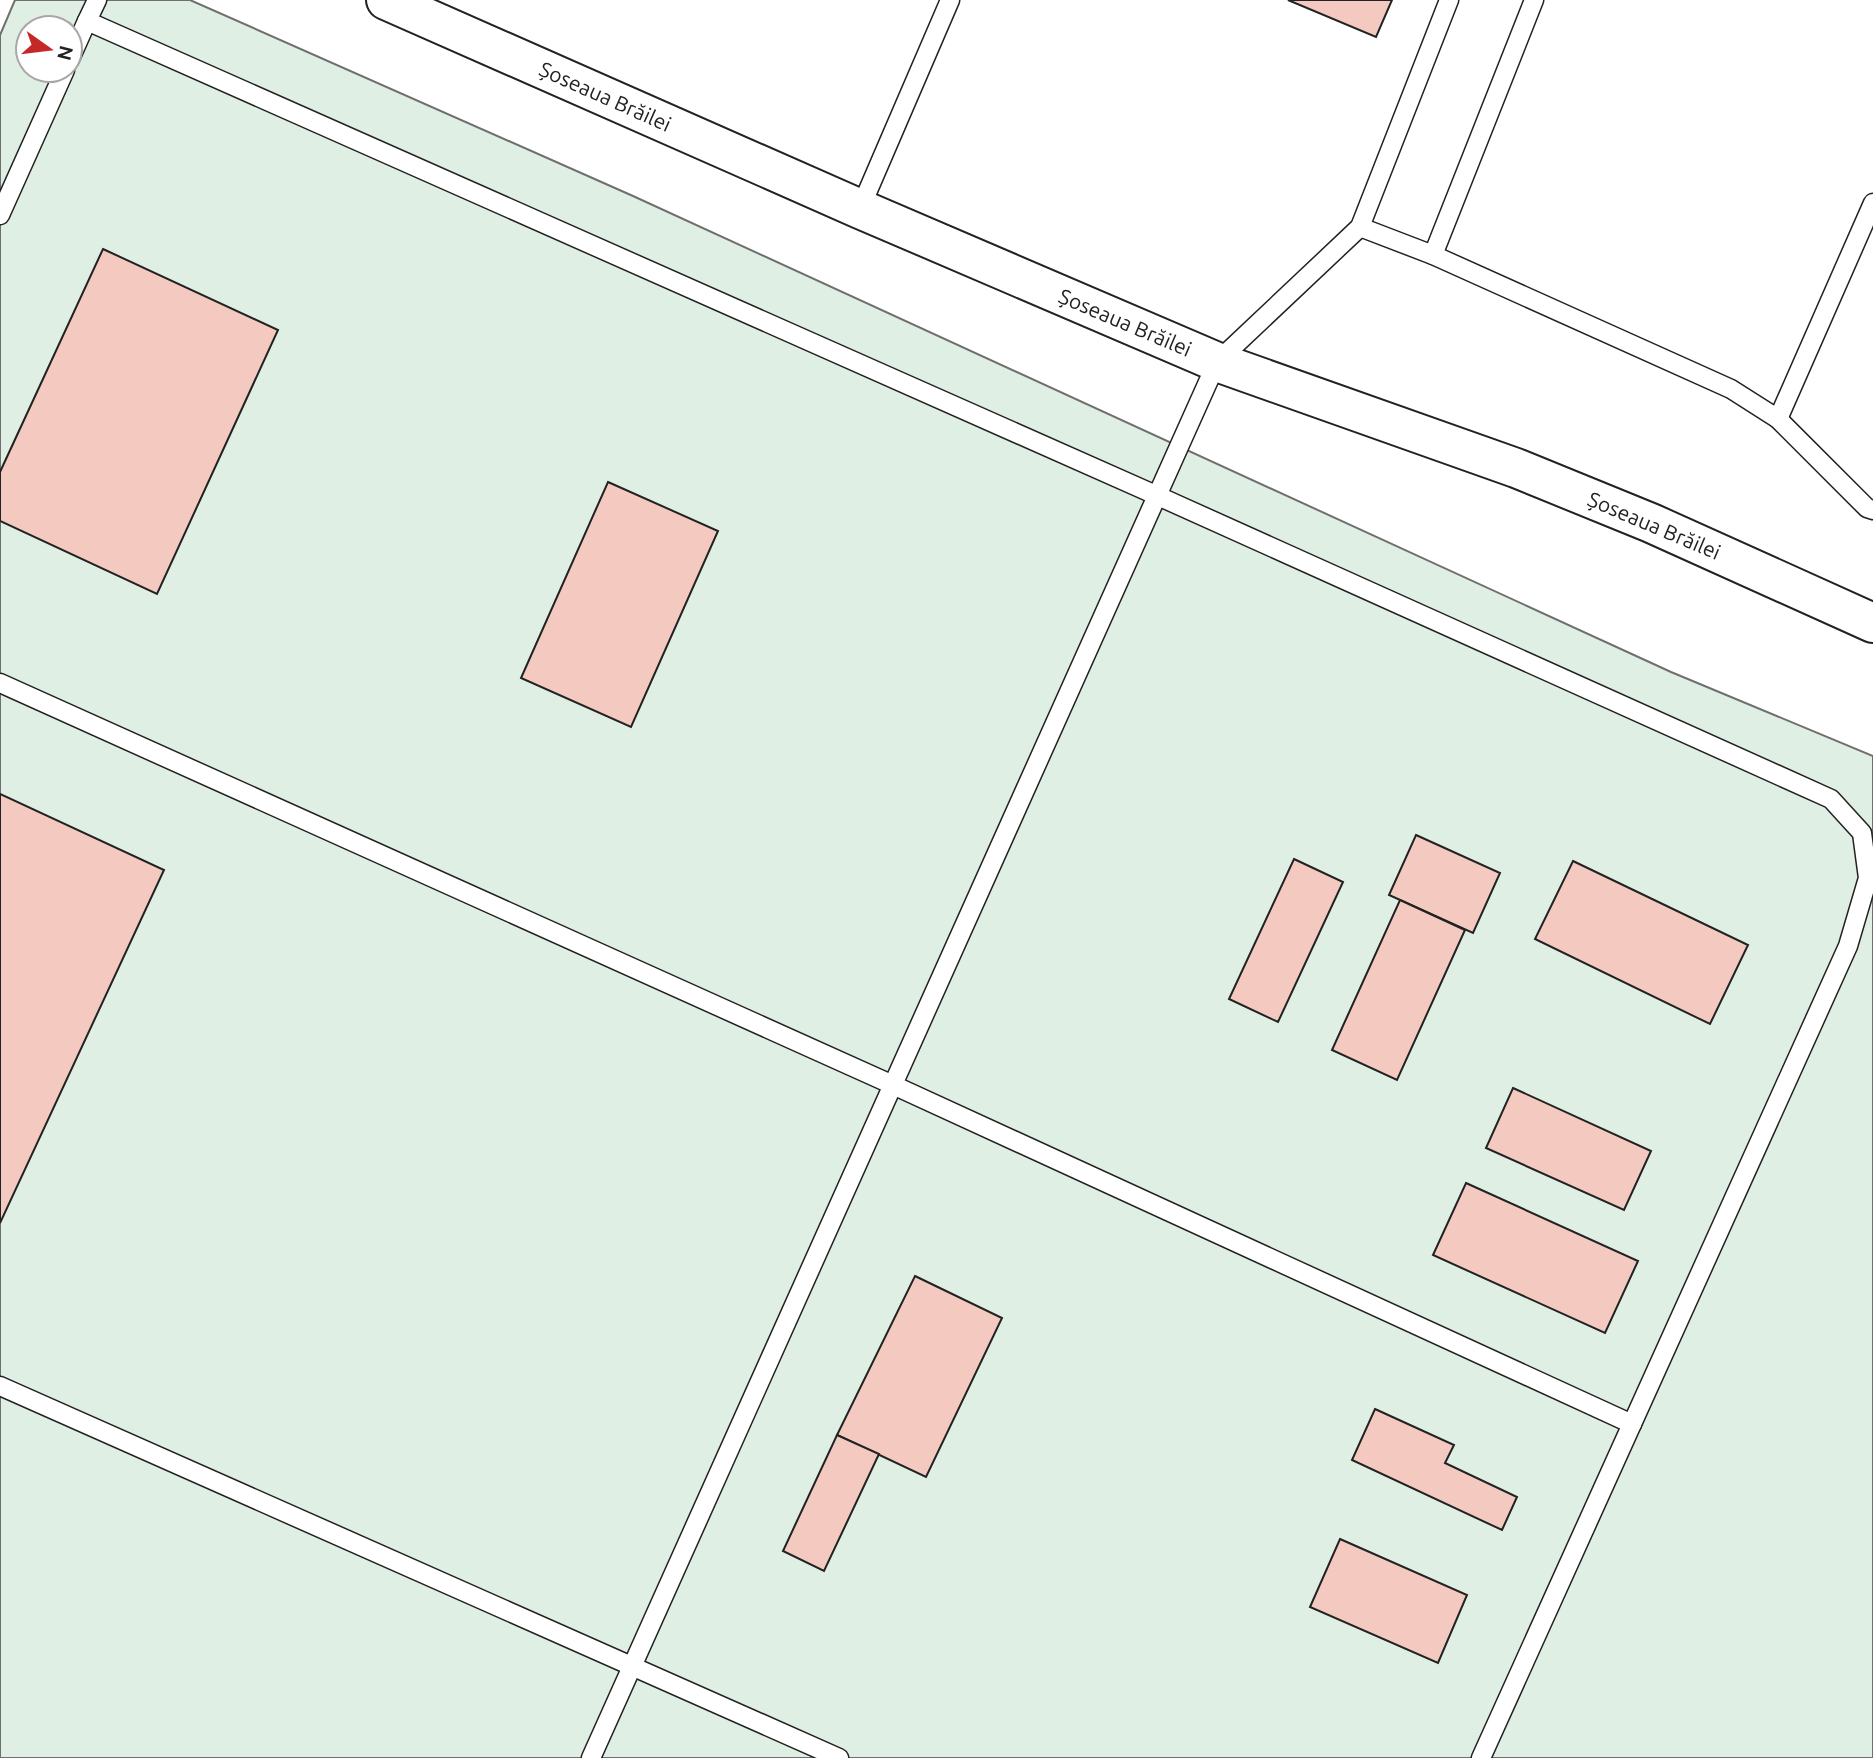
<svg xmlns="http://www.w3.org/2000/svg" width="1873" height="1758" font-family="Ubuntu,sans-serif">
<rect width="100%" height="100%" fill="#fff"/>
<path fill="#e0efe3" stroke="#6f6f6f" stroke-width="2" fill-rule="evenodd" d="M15,0h175l443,196 1038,476 202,84v1002h-1873v-1723zM28,28h42v42h-42z"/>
<g fill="#f3c9c0" stroke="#222" stroke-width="2">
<polygon points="1288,0 1392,0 1376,37"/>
<polygon points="103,249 278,330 157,594 0,521 0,472"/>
<polygon points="608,482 718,531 631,727 521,678"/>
<polygon points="0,794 164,870 0,1223"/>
<polygon points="1416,835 1500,873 1473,933 1389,895"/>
<polygon points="1294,859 1343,882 1278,1022 1229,999"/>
<polygon points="1573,861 1748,945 1710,1024 1535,939"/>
<polygon points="1400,900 1465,930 1397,1080 1332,1050"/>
<polygon points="1513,1088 1651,1151 1624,1210 1486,1148"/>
<polygon points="1466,1183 1638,1261 1605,1333 1433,1255"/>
<polygon points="915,1276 1002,1318 926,1477 837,1435"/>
<polygon points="1375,1409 1454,1445 1445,1463 1517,1497 1502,1530 1352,1460"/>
<polygon points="837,1435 879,1454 824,1571 783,1551"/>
<polygon points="1340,1539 1467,1595 1438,1663 1310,1607"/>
</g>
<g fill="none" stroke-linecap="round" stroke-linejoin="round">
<defs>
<g id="service">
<polyline points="87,21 97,0"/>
<polyline points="70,59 87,21 1158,496 1831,799 1862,833 1868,878 1848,946 1481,1758"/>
<polyline points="860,209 950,0"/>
<polyline points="0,215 65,70"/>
<polyline points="1360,227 1433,255 1731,389 1778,419 1867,508 1873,510"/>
<polyline points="1433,255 1534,0"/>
<polyline points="1778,419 1873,203"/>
<polyline points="0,683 893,1085 1632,1424"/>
<polyline points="0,1386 839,1758"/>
<polyline points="591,1758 1217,362 1360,227 1449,0"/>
</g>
<polyline id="trunk" points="386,0 860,209 1217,362 1516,468 1651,523 1873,623"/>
</defs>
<use href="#service" stroke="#222" stroke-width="21"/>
<use href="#trunk" stroke="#222" stroke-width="42"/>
<use href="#service" stroke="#fff" stroke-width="18"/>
<use href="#trunk" stroke="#fff" stroke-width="38"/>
</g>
<g text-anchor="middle" stroke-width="5" stroke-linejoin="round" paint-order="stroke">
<g font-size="21" fill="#222" stroke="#fff">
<text transform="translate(605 97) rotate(24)" y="7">Șoseaua Brăilei</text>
<text transform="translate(1125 323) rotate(23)" y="7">Șoseaua Brăilei</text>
<text transform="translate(1654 526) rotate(23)" y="7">Șoseaua Brăilei</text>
</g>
</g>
<g transform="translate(49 49) rotate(104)"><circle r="33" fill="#ffffff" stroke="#a7a7a7" stroke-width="2"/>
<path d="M0-5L12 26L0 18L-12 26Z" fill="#c62828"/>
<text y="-10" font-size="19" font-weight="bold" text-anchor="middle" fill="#222222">N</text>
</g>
</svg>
